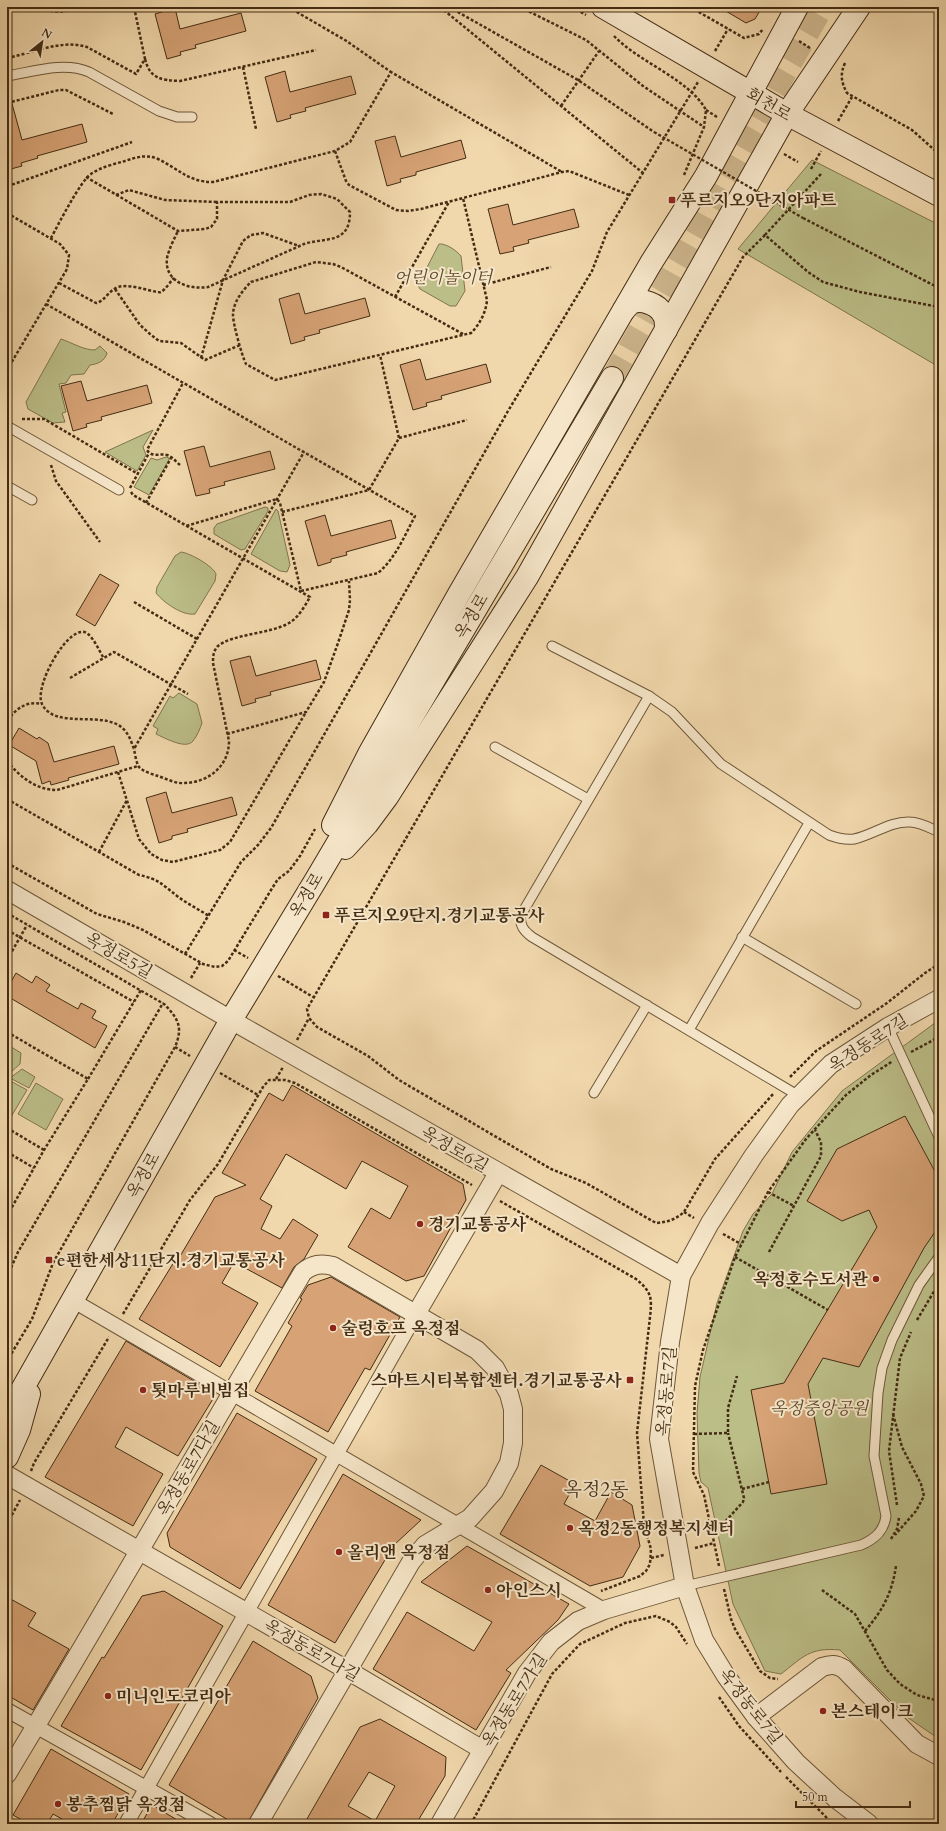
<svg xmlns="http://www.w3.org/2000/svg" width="946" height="1831" font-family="Cardo,'Noto Serif KR',serif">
<rect width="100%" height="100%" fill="#f1d8ac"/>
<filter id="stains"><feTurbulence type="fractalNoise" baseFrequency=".005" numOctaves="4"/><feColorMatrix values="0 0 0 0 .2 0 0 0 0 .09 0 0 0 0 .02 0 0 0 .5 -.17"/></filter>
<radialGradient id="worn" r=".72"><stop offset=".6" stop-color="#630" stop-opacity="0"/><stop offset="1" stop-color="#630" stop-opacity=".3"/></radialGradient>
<g fill="#bcbe88" stroke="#80754e">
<polygon points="812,160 939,225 939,367 738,249"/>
<path d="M439,244c7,-1 18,7 22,12l4,35 -9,15h-6l-30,-17 -2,-4z"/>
<path d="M61,339c12,4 22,11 34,11l5,-4 7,7c-2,8 -9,11 -17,12l-6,9 -13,1 -5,8 -7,1 7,28 -4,1 3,9 -12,1 -25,-14 -2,-7z"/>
<polygon points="153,430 143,447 146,455 137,471 105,452"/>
<polygon points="166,457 169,458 169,460 149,495 134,487 151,458 157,460"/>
<polygon points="265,507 268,508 268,511 245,549 241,550 214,534 214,528 217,524"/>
<polygon points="276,509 278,511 290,565 287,572 280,571 251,554"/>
<path d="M181,552c9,1 32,14 35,22l-1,7 -20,33c-12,2 -31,-11 -39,-21l1,-6 18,-31z"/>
<path d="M179,693l18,11 5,19c-2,6 -5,13 -9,18 -7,9 -28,-3 -37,-7l2,-5 -5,-3 17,-30 3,2z"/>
<path d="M939,1020v719l-32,-22 -67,-67c-30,-3 -37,7 -59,24l-16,-3 -32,-67 -25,-116 -7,-6 -2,-9 -2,-60 3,-36 17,-74 26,-72 10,-17 19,-20 20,-42 50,-61z"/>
<polygon points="8,1045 21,1053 20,1064 10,1073 7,1071"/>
<polygon points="22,1069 35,1077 29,1088 10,1078"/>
<polygon points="7,1079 27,1090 8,1122 7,1122"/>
<polygon points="36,1083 63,1099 46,1130 18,1114"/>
</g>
<g fill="#d7a376" stroke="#432c13" fill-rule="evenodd">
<polygon points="719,7 762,7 755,19 746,23"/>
<polygon points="175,8 180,29 241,13 246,31 195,45 196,48 180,52 181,55 167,59 155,14"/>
<polygon points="285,71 290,92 351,76 356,94 305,108 306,111 290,115 291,118 277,122 265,77"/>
<polygon points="7,100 11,100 22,140 82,124 87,142 37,156 38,158 21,163 22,166 7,170"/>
<polygon points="395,136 401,157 461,140 466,158 416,172 416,175 400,179 401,182 387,186 375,141"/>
<polygon points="508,204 513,225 574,209 579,227 528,240 529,243 513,247 514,251 500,254 488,209"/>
<polygon points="299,293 305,314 365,298 370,316 319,330 320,333 304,337 305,340 291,344 279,299"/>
<polygon points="420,359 426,380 486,364 491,382 441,396 442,399 426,403 427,406 413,410 400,365"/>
<polygon points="81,381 87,401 147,385 152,403 101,417 102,420 86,424 87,427 73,431 61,386"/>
<polygon points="204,446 210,467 270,451 275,469 224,482 225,485 209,489 210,493 196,496 184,451"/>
<polygon points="325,515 331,536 391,520 396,538 346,552 347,555 331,559 331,562 318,566 305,521"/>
<polygon points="100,574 119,585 95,626 76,615"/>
<polygon points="250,656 256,676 316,660 321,679 270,692 271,695 255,699 256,702 242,706 230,661"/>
<polygon points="19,728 37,739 39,737 48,743 54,762 114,746 119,764 68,778 69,780 51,785 50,781 42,784 36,761 9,745"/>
<polygon points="166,792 172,813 232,797 237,815 187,829 188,832 172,836 172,839 159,843 146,798"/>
<polygon points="16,973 32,983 36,976 50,985 46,991 78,1009 81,1003 96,1011 92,1018 107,1026 95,1048 7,996 7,989"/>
<polygon points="292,1085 463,1184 466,1200 424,1276 406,1281 348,1247 371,1208 390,1219 408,1186 362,1161 346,1189 286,1154 260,1199 272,1206 261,1229 280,1239 293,1219 318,1235 304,1259 294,1267 282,1288 234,1262 222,1283 258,1303 220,1367 139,1319 177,1257 179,1258 215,1197 246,1185 222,1173 269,1093 283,1101"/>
<polygon points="905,1116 939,1179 939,1226 924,1248 859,1367 823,1358 808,1384 827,1484 771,1494 751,1390 784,1383 877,1227 869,1210 842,1221 807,1201 837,1149"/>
<polygon points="331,1277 400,1317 370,1370 365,1368 328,1432 255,1391 292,1326 288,1323 302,1299 300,1298 308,1285"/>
<polygon points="126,1341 216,1394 178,1456 126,1427 115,1447 163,1474 133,1526 45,1477"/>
<polygon points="237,1413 317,1459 240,1589 170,1547 167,1533"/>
<polygon points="541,1465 575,1484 564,1504 595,1521 611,1492 632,1505 640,1546 623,1577 590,1586 500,1534"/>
<polygon points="343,1474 421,1520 394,1545 335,1643 268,1605"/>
<polygon points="467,1546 569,1604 558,1620 506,1670 511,1673 476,1730 373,1669 407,1612 474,1651 492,1622 421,1582"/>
<polygon points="164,1591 223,1626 141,1770 61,1726 102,1657 104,1658 142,1596"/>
<polygon points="7,1597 36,1613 28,1626 69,1649 33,1710 7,1695"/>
<polygon points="253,1641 311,1676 318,1698 247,1824 235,1824 169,1785"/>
<path d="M380,1719l66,38 -1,19 -29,48h-112l56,-97zM369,1772l26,14 -20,35 -27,-15z"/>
<polygon points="51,1749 129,1794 112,1824 71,1824 53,1814 47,1824 29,1824 13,1815"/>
<polygon points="152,1805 184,1824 141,1824"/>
</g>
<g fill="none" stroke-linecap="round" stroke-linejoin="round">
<polyline stroke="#ceb68d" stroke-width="22" stroke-dasharray="22 11" stroke-linecap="butt" points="612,378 823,7"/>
<defs>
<g id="service">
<path d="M7,76c25,-4 57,-15 82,-4l70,39 18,6h15"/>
<polyline points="7,426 119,490"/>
<polyline points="7,486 32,500"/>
<polyline points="552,646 649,696"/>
<polyline points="495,747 588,799"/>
<polyline points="742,937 856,1004"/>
<polyline points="888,1027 939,1137"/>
<polyline points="689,1030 809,823"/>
<polyline points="594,1093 647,1005"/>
<path d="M799,1096l-267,-159c-8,-6 -13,-12 -11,-22l128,-219 23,16 49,52 108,71c8,3 17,5 25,4 19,-4 36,-18 56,-17 10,0 20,6 29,10"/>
<path d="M685,1586l176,-41c14,-6 23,-14 25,-29l-12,-60 4,-63 4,-25 10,-28 27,-55 20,-28"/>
</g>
<g id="pedestrian">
<polyline points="72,1300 604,1610"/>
<polyline points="7,1710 210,1824"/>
<polyline points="126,1824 416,1314"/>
</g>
<g id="minor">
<polyline points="7,890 231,1020 681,1276"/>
<polyline points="416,1314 498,1173"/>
<polyline points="7,1475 347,1670 483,1750"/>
<path d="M756,1717l66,-50c9,-3 14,-3 22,2l73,75 22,12"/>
<path d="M7,1774c100,-166 197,-335 296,-502 10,-8 18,-9 30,-6l144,84 18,18 14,26 4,15v34l-4,20 -15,28 -24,27 -45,27 -14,17 -153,262"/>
<polyline points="440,1824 527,1673 551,1642 578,1621 604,1610 685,1586"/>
<polyline points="869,1824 835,1798 796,1762 756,1717 726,1676 704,1640 685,1586 659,1439 670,1342 681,1276 710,1223 754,1155 790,1105 831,1064 888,1027 939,999"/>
</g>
<g id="secondary">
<polyline points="603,7 787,114 939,195"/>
<path d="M624,310c2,-2 5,-6 7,-7 10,-5 27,1 32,11 3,4 3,10 3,16"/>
<polyline points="333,825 369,754 459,594 651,263 706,176 797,7"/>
<polyline points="345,848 367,824 387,797 527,577 787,114 859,7"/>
<polyline points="7,1416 231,1020 317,878 612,378"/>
<polyline points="7,1457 19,1430 29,1394"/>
</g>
</defs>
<use href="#service" stroke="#6e5739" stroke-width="11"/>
<use href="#pedestrian" stroke="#6e5739" stroke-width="16"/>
<use href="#minor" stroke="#6e5739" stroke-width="20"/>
<use href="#secondary" stroke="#432c13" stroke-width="24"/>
<g stroke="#432c13" stroke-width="2.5" stroke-dasharray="3 2" stroke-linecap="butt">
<path d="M41,7c14,8 26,4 41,0"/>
<polyline points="288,7 345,40 391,72"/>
<polyline points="440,7 643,173"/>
<polyline points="449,7 578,80 654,132"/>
<polyline points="520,7 586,40 643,86 704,127"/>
<polyline points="572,7 586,15"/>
<polyline points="690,7 744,38 759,34 763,29"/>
<path d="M614,36c26,27 75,43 92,74l-2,17 -20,48"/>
<polyline points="799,41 810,48"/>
<polyline points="715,51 728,29"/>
<path d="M7,58c26,-5 54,-19 80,-11l49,27 9,-15 -11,-52"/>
<path d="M145,59c5,20 16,21 35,22l136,-31"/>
<path d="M845,63c-5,11 -4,19 2,30l65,37 27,24"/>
<polyline points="243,67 256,129"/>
<polyline points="7,103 59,90 66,90 113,114"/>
<polyline points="561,106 599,51"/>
<polyline points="706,110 717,117"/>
<polyline points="838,121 852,97"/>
<polyline points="335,151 346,181 349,185 396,210 408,211 421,209 562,172 569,171 629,195"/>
<polyline points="784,154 798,162"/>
<polyline points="811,169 821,151"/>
<polyline points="821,174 765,235 808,272 823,282 860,292 939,307"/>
<path d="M86,177l92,54 27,-2 6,-2 6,-8v-17h73l19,-7 12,-1 16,5 13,13c0,33 -25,25 -46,32l-96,43c-19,3 -44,-5 -41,-29 2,-9 7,-19 11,-27"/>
<polyline points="7,185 14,184 132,142"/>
<polyline points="116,195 129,190 165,200 217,202"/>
<polyline points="7,213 60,244 69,255 67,269 7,370"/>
<polyline points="803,218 939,288"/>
<path d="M765,235l-22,22 -436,752 2,9 8,9 51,29 31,24 152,89 35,14 70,40c11,-1 19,-3 28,-11l31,-53 59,-66"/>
<path d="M51,238c7,-13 30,-58 40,-64 10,-7 23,-10 34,-13 12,-4 22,-7 33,-2 21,10 30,23 55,23l122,-31 15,-9 41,-70 171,100"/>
<path d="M59,283l37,20c9,-2 12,-12 22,-16 14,-4 39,7 43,5 5,-3 9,-10 13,-14"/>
<polyline points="483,285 551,267"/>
<polyline points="115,289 140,325 150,334 159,341 181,343 205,360 240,345"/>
<polyline points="395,297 449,202"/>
<path d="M46,304l369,212c-10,19 -20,43 -37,57l-77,18 -21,-88 -3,-4 -91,27"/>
<path d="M463,334l-122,-67 -8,-3 -17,-2 -65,20c-8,8 -18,20 -18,33 0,9 9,41 13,49l29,16 196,-47c9,-9 15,-21 16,-33l-24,-102"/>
<polyline points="201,358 223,280 243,241 251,235 263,233 299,246"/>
<polyline points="22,419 44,419 138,474"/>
<polyline points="399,438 467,420"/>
<polyline points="51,465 56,481 100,542"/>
<path d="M180,465c-4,-3 -7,-8 -13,-10 -8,-2 -15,3 -20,-5l36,-67"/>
<polyline points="130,488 149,453"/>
<path d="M131,492l2,3 177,102c-5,9 -12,21 -21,26 -19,11 -57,11 -71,23 -5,5 -5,11 -5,17l16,78c0,25 -20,41 -44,42 -9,1 -18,-4 -27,-7 -6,-2 -14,-4 -19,-9 -3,-5 -4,-13 -5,-18"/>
<polyline points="146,503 171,458"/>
<polyline points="282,512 369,490 399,438 380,355"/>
<polyline points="134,602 197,639"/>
<path d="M103,657c-4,-7 -9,-18 -15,-23 -17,-15 -55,52 -46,70 14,28 66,3 84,28 4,5 6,12 8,17l170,-297"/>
<polyline points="70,678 114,652 188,694"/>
<path d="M7,720c11,-12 18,-19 35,-16"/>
<polyline points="227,734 306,712 324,682 338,643 349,610 350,600 349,581"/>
<path d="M7,761c13,16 29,29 50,29l81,-24"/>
<polyline points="118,772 139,839 151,854 162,860 173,862 220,850 230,842 306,712"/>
<path d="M7,799l132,76c19,4 23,9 38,21 9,7 21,13 32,20"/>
<polyline points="99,852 127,800"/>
<polyline points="7,863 97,914 124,922 143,930 203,964 215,967 222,966 228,961 271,890 278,879 289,871 300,856 315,829"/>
<path d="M7,913l157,91c15,15 19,24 11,43l-122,216 -21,56 -25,42"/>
<polyline points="7,930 134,1002"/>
<polyline points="234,950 248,958"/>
<polyline points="185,954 241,862 258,845 271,828 508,411 592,271 607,232 698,82"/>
<polyline points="7,960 27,925"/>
<polyline points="278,976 313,997"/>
<polyline points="191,978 200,963"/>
<polyline points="7,1032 88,1079 44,1150 7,1216"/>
<polyline points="297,1040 309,1018"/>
<polyline points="175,1047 190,1056"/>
<polyline points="911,1052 939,1037"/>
<polyline points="220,1073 258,1095"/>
<polyline points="790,1077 816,1051 887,1003 925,973 939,964"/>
<polyline points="88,1079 141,990"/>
<polyline points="276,1079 283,1067"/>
<polyline points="7,1128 44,1150"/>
<polyline points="7,1152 34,1168"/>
<polyline points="768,1192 794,1206"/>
<path d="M500,1201l136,78c16,13 16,19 14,38l-13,116 7,92 7,24 -1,15 -4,7 -6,5 -39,15"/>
<polyline points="684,1212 694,1218"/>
<polyline points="723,1234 741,1244"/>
<polyline points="769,1252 821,1156 821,1142 815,1130"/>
<polyline points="735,1257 828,1310"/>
<polyline points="7,1277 18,1252 163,1003"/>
<polyline points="123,1314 190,1200 218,1164 263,1087 269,1080 285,1080 295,1083 472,1185"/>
<polyline points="917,1320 939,1283"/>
<polyline points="893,1414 902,1447 921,1484 924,1496 916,1511 895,1535"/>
<polyline points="694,1434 728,1433 728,1408 737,1376"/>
<polyline points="31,1471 34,1463 109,1337"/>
<polyline points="742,1489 769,1482"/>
<polyline points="897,1505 889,1451 900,1358 911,1332"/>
<polyline points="7,1524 20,1500"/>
<polyline points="712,1536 743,1502 744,1498 728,1433"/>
<polyline points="891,1539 897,1529 899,1518"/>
<polyline points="695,1548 714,1543"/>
<polyline points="651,1558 664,1555"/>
<polyline points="719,1566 704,1495 693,1472 695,1386 703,1350 735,1257 768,1192 806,1139 846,1095 871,1075 893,1061"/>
<polyline points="724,1589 731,1619 735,1629 760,1671 770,1678 778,1679"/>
<polyline points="822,1590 855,1614 887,1670 900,1684 917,1695 939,1701"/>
<path d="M865,1631c18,-21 27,-38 31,-65"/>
<polyline points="719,1697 739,1726 781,1772"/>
<polyline points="786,1777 833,1824"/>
<polyline points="471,1824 552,1674 580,1644 625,1623 656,1616 670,1622 676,1627 687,1644"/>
</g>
<use href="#service" stroke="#f6e6c9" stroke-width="9"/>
<use href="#pedestrian" stroke="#f6e6c9" stroke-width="14"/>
<use href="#minor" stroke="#f6e6c9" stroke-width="18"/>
<use href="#secondary" stroke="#f6e6c9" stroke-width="22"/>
<polyline stroke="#432c13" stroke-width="2.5" stroke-dasharray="3 2" stroke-linecap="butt" points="654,132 803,218"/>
</g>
<g fill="#8f2418" stroke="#f6e6c9" stroke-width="1.5">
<rect x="668" y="196" width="8" height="8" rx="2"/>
<rect x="322" y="911" width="8" height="8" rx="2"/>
<circle cx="420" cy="1224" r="4"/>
<rect x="45" y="1256" width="8" height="8" rx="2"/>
<circle cx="876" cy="1279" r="4"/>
<circle cx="333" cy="1328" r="4"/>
<rect x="626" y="1376" width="8" height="8" rx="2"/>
<circle cx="143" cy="1390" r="4"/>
<circle cx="570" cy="1528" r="4"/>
<circle cx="339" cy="1552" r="4"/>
<circle cx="488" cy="1590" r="4"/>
<circle cx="108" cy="1696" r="4"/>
<circle cx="823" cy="1711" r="4"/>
<circle cx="58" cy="1804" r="4"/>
</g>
<g text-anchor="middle" stroke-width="4" stroke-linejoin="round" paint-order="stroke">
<g font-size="17" fill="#432c13" stroke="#f6e6c9">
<text transform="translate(769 104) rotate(30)" y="6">회천로</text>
<text transform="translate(471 616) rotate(-59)" y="6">옥정로</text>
<text transform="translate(306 895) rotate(-59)" y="6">옥정로</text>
<text transform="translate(119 955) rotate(30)" y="6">옥정로5길</text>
<text transform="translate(868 1043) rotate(-33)" y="6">옥정동로7길</text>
<text transform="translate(455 1149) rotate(30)" y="6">옥정로6길</text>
<text transform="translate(143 1175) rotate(-61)" y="6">옥정로</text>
<text transform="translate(666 1391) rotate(-85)" y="6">옥정동로7길</text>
<text transform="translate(188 1468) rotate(-60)" y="6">옥정동로7다길</text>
<text transform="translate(312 1650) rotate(30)" y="6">옥정동로7나길</text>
<text transform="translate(514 1700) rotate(-58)" y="6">옥정동로7가길</text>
<text transform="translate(751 1706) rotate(52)" y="6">옥정동로7길</text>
</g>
<g font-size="17" font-weight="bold" fill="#432c13" stroke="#f6e6c9" text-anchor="start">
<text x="680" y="206">푸르지오9단지아파트</text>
<text x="334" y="921">푸르지오9단지.경기교통공사</text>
<text x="428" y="1230">경기교통공사</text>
<text x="57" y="1266">e편한세상11단지.경기교통공사</text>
<text x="868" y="1285" text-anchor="end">옥정호수도서관</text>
<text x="341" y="1334">술렁호프 옥정점</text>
<text x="622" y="1386" text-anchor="end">스마트시티복합센터.경기교통공사</text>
<text x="151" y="1396">툇마루비빔집</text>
<text x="578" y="1534">옥정2동행정복지센터</text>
<text x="347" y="1558">올리앤 옥정점</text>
<text x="496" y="1596">아인스시</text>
<text x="116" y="1702">미니인도코리아</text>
<text x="831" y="1717">본스테이크</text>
<text x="66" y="1810">봉추찜닭 옥정점</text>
</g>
<g font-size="17" font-style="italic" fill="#5b492a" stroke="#f6e6c9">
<text x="443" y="283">어린이놀이터</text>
<text x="819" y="1414">옥정중앙공원</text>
</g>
<g font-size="19" fill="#432c13" stroke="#f6e6c9">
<text x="596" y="1496">옥정2동</text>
</g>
</g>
<rect width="946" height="1831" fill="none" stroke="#f1d8ac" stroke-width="24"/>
<rect x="8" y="8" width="930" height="1815" fill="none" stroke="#432c13" stroke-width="2"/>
<rect x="12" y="12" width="922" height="1807" fill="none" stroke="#432c13"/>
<g transform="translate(42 42) rotate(30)" stroke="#f6e6c9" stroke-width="3" paint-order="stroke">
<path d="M0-3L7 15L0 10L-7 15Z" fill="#432c13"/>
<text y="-6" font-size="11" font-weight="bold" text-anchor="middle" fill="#432c13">N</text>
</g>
<path d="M796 1801v6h114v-6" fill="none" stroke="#432c13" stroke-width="2"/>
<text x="802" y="1801" font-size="12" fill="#432c13" stroke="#f6e6c9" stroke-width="3" paint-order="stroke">50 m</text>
<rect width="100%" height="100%" filter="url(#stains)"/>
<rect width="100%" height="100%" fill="url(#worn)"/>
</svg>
